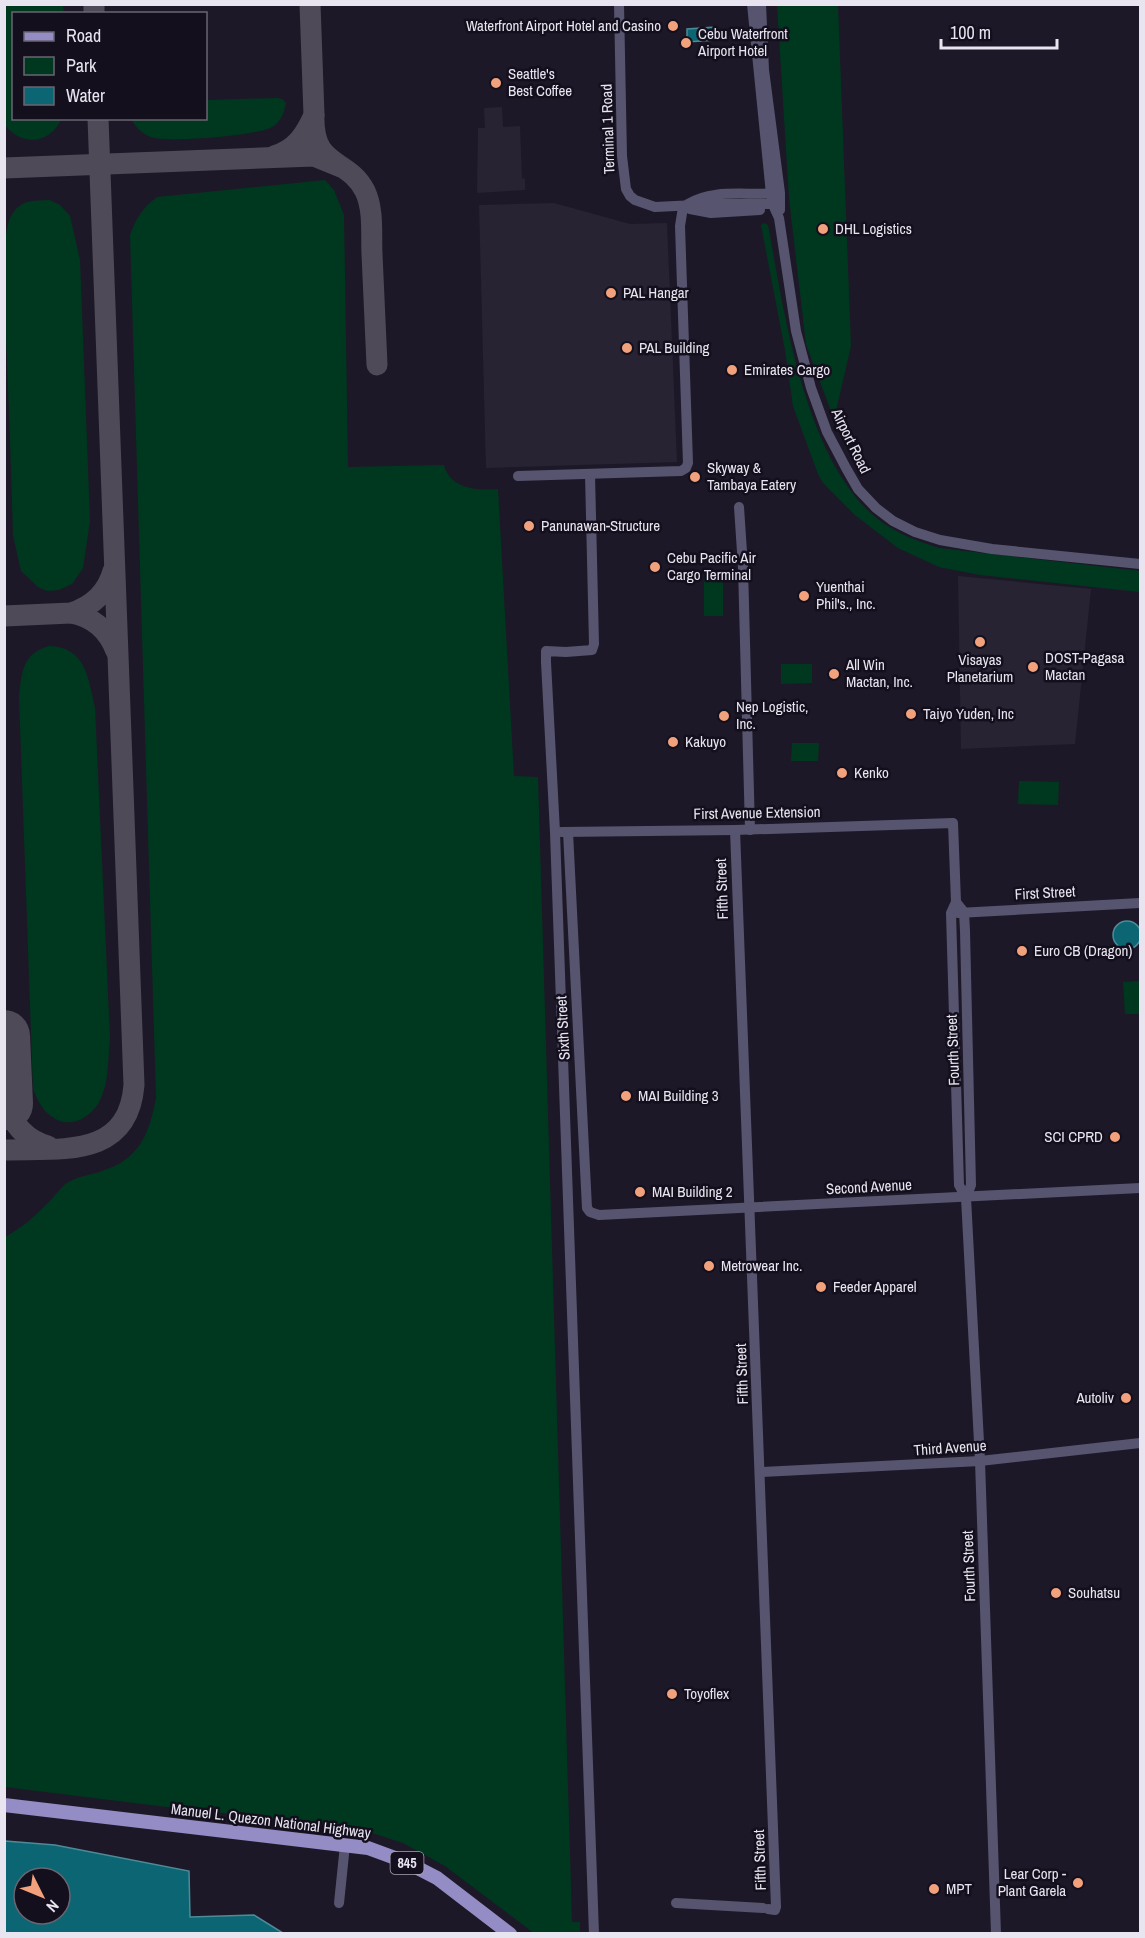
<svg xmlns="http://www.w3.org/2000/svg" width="1145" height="1938" font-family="'Archivo Narrow',sans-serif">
<rect width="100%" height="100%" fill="#1d1827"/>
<g fill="#272333">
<polygon points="502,107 503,127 520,126 522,178 525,179 525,190 477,193 478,128 485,128 484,108"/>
<polygon points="554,203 630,224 667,223 677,462 486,468 479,205"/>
<polygon points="958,576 1091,589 1075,744 961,749"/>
</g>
<g fill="#00381f">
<path d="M4,5h59l1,8 -50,1v104l47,1c-11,26 -40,27 -56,6z"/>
<polygon points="777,5 838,5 851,346 834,419 806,344 789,198"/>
<path d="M277,98l5,1 4,4c-2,10 -5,19 -14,24 -16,9 -103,16 -121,10 -9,-3 -15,-10 -20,-18l75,-1v-18z"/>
<path d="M325,180l9,10 10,25 4,252 96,-2c6,24 34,26 54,24l16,287 24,1 34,1145h8v11h-46l-89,-67 -42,-23 -34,-11 -36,-7 -150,-16 -178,-22v-550c17,-9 29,-20 43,-34 6,-6 12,-15 19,-20 11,-7 24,-8 35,-12 38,-12 47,-37 54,-73l-26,-863c6,-16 12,-27 27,-38z"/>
<path d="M50,200l10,5 10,11 10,44 10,261 -7,47 -11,16 -13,6 -12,1 -9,-4 -17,-16 -8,-36c-2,-66 -4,-131 -7,-197 -1,-26 -6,-102 5,-122 10,-17 21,-15 39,-16z"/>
<path d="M764,223l4,2c16,87 36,230 106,291 19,16 42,25 65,32l201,23v21l-160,-17 -41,-8 -41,-19 -42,-32 -33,-33 -5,-9 -25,-68 -8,-56 -24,-125z"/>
<polygon points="723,576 723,616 704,616 704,577"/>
<path d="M49,646c37,1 39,32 46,62l15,330c-2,20 -1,42 -9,60 -8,19 -32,33 -50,18 -9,-6 -14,-17 -18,-27l-14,-393c3,-24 3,-42 30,-50z"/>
<polygon points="781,664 812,664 812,683 781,684"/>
<polygon points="792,743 819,743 818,761 791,761"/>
<polygon points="1019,781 1059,782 1058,805 1018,804"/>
<polygon points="1139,981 1140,1014 1125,1014 1123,982"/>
</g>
<g fill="#0c6572" stroke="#4e8b98" stroke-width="1.5" fill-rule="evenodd">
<polygon points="715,27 716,40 687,42 687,29"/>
<circle cx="1127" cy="935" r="14"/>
<path d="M5,1841l50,4 134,26 1,46 64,-2 29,18h-278zM24,1878h36v36h-36z"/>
</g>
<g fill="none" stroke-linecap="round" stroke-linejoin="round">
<g stroke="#4f4a58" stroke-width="21">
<polyline points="94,4 94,14"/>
<path d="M314,115c-2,54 34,42 51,76 9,19 6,43 7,63 2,37 3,74 5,111"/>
<path d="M274,156c22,-7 31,-21 40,-41l-4,-111"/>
<polyline points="4,168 314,156 341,167"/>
<path d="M71,613c22,4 37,17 45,38"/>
<path d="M4,616l67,-3c22,-7 36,-20 42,-42"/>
<path d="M7,1104c6,22 20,36 41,42"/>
<path d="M4,1150c56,-2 124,10 130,-65l-36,-967"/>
</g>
<polyline stroke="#4f4a58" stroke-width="52" points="4,1036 7,1104"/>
<g stroke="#57546f" stroke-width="10">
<polyline points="619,4 622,156 626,189 630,196 635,200 655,207 716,204 779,204"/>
<polyline points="752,4 771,194 773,205 779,218 796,331 811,388 827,432 846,468 858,489 876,508 893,521 915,532 940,540 992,549 1140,564"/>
<polyline points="761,4 764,70 780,193 780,210"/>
<path d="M688,204c25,-16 60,-8 88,-11"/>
<polyline points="690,209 711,213 760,210"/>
<polyline points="590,474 594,644 592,650 566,652 546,651 546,662 555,832 594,1934"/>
<polyline points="518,476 681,471 686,468 688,463 680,226 683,207"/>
<polyline points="739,507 743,567 750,830"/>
<polyline points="735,830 776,1907 775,1910 768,1909"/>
<polyline points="561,832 735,830 953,823 956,902 951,913 959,1185 966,1198 980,1461 996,1934"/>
<polyline points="568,832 587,1208 590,1212 599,1215 1140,1188"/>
<polyline points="956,902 964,912 965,931 971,1185 966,1198"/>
<polyline points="958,913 1140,903"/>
<polyline points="761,1472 980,1461 1140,1443"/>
<polyline points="339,1903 345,1845"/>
<polyline points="676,1903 763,1908"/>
</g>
<polyline stroke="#948cc4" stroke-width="14" points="4,1805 368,1848 406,1862 437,1878 510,1934"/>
</g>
<g fill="#f1a17c" stroke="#140f1d" stroke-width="2">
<circle cx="673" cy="26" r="6"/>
<circle cx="686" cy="43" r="6"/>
<circle cx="496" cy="83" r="6"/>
<circle cx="823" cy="229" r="6"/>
<circle cx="611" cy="293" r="6"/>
<circle cx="627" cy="348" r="6"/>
<circle cx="732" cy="370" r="6"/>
<circle cx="695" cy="477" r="6"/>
<circle cx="529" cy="526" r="6"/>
<circle cx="655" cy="567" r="6"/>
<circle cx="804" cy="596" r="6"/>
<circle cx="980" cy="642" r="6"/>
<circle cx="1033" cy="667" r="6"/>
<circle cx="834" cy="674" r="6"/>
<circle cx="911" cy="714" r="6"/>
<circle cx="724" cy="716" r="6"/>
<circle cx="673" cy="742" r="6"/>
<circle cx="842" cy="773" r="6"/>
<circle cx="1022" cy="951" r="6"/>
<circle cx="626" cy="1096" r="6"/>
<circle cx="1115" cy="1137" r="6"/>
<circle cx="640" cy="1192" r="6"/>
<circle cx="709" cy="1266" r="6"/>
<circle cx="821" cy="1287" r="6"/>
<circle cx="1126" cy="1398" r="6"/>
<circle cx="1056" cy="1593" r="6"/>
<circle cx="672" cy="1694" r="6"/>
<circle cx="1078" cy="1883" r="6"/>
<circle cx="934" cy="1889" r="6"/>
</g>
<g text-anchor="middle" stroke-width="5" stroke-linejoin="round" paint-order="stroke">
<rect fill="#140f1d" stroke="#a8a5b1" stroke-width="1.5" x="390.5" y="1852" width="33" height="22" rx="4.5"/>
<g font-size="14" font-weight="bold" fill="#e8e5f0">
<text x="407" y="1868">845</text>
</g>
<g font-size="15" fill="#e8e5f0" stroke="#140f1d" text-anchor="start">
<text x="661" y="31" text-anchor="end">Waterfront Airport Hotel and Casino</text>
<text x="698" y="39">Cebu Waterfront<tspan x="698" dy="17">Airport Hotel</tspan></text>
<text x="508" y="79">Seattle's<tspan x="508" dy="17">Best Coffee</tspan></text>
<text x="835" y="234">DHL Logistics</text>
<text x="623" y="298">PAL Hangar</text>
<text x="639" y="353">PAL Building</text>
<text x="744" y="375">Emirates Cargo</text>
<text x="707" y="473">Skyway &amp;<tspan x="707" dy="17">Tambaya Eatery</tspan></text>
<text x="541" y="531">Panunawan-Structure</text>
<text x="667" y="563">Cebu Pacific Air<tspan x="667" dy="17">Cargo Terminal</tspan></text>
<text x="816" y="592">Yuenthai<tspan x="816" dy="17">Phil's., Inc.</tspan></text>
<text x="1045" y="663">DOST-Pagasa<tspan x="1045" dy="17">Mactan</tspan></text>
<text x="980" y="665" text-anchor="middle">Visayas<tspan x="980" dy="17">Planetarium</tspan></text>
<text x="846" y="670">All Win<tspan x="846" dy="17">Mactan, Inc.</tspan></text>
<text x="736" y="712">Nep Logistic,<tspan x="736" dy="17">Inc.</tspan></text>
<text x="923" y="719">Taiyo Yuden, Inc</text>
<text x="685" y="747">Kakuyo</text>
<text x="854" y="778">Kenko</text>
<text x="1034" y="956">Euro CB (Dragon)</text>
<text x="638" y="1101">MAI Building 3</text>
<text x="1103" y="1142" text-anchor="end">SCI CPRD</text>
<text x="652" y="1197">MAI Building 2</text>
<text x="721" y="1271">Metrowear Inc.</text>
<text x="833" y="1292">Feeder Apparel</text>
<text x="1114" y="1403" text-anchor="end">Autoliv</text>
<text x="1068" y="1598">Souhatsu</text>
<text x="684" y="1699">Toyoflex</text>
<text x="1066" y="1879" text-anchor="end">Lear Corp -<tspan x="1066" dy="17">Plant Garela</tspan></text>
<text x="946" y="1894">MPT</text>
</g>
<g font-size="15" fill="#e8e5f0" stroke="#140f1d">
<text transform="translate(608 129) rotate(-92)" y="5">Terminal 1 Road</text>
<text transform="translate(851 441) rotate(64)" y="5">Airport Road</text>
<text transform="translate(757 813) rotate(-1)" y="5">First Avenue Extension</text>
<text transform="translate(722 889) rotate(-92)" y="5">Fifth Street</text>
<text transform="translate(1045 893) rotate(-3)" y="5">First Street</text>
<text transform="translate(563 1028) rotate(-93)" y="5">Sixth Street</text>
<text transform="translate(953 1050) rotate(-92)" y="5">Fourth Street</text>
<text transform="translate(869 1187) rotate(-3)" y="5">Second Avenue</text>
<text transform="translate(742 1374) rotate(-92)" y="5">Fifth Street</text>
<text transform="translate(950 1448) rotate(-4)" y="5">Third Avenue</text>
<text transform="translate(969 1566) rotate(-92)" y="5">Fourth Street</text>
<text transform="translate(271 1821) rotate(7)" y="5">Manuel L. Quezon National Highway</text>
<text transform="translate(760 1860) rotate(-92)" y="5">Fifth Street</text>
</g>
</g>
<rect width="1145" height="1938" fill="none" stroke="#e8e5f0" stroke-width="12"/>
<rect x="12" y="12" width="195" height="108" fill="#140f1d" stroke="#696571" stroke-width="1.5"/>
<rect x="24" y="32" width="30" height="9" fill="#948cc4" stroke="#696571" stroke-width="1.5"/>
<text x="66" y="42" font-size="18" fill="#e8e5f0">Road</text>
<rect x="24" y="57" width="30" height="18" fill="#00381f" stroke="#696571" stroke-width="1.5"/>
<text x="66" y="72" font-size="18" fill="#e8e5f0">Park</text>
<rect x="24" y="87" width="30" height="18" fill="#0c6572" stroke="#696571" stroke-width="1.5"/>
<text x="66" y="102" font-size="18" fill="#e8e5f0">Water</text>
<g transform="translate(42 1896) rotate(133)"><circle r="28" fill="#140f1d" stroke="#696571" stroke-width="1.5"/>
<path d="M0-4.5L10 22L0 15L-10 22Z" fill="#f1a17c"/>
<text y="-9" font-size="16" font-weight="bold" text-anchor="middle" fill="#e8e5f0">N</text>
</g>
<path d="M941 39v9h116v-9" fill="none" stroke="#e8e5f0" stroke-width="3"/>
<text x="950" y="39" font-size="18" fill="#e8e5f0" stroke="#140f1d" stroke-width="4.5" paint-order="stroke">100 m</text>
</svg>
